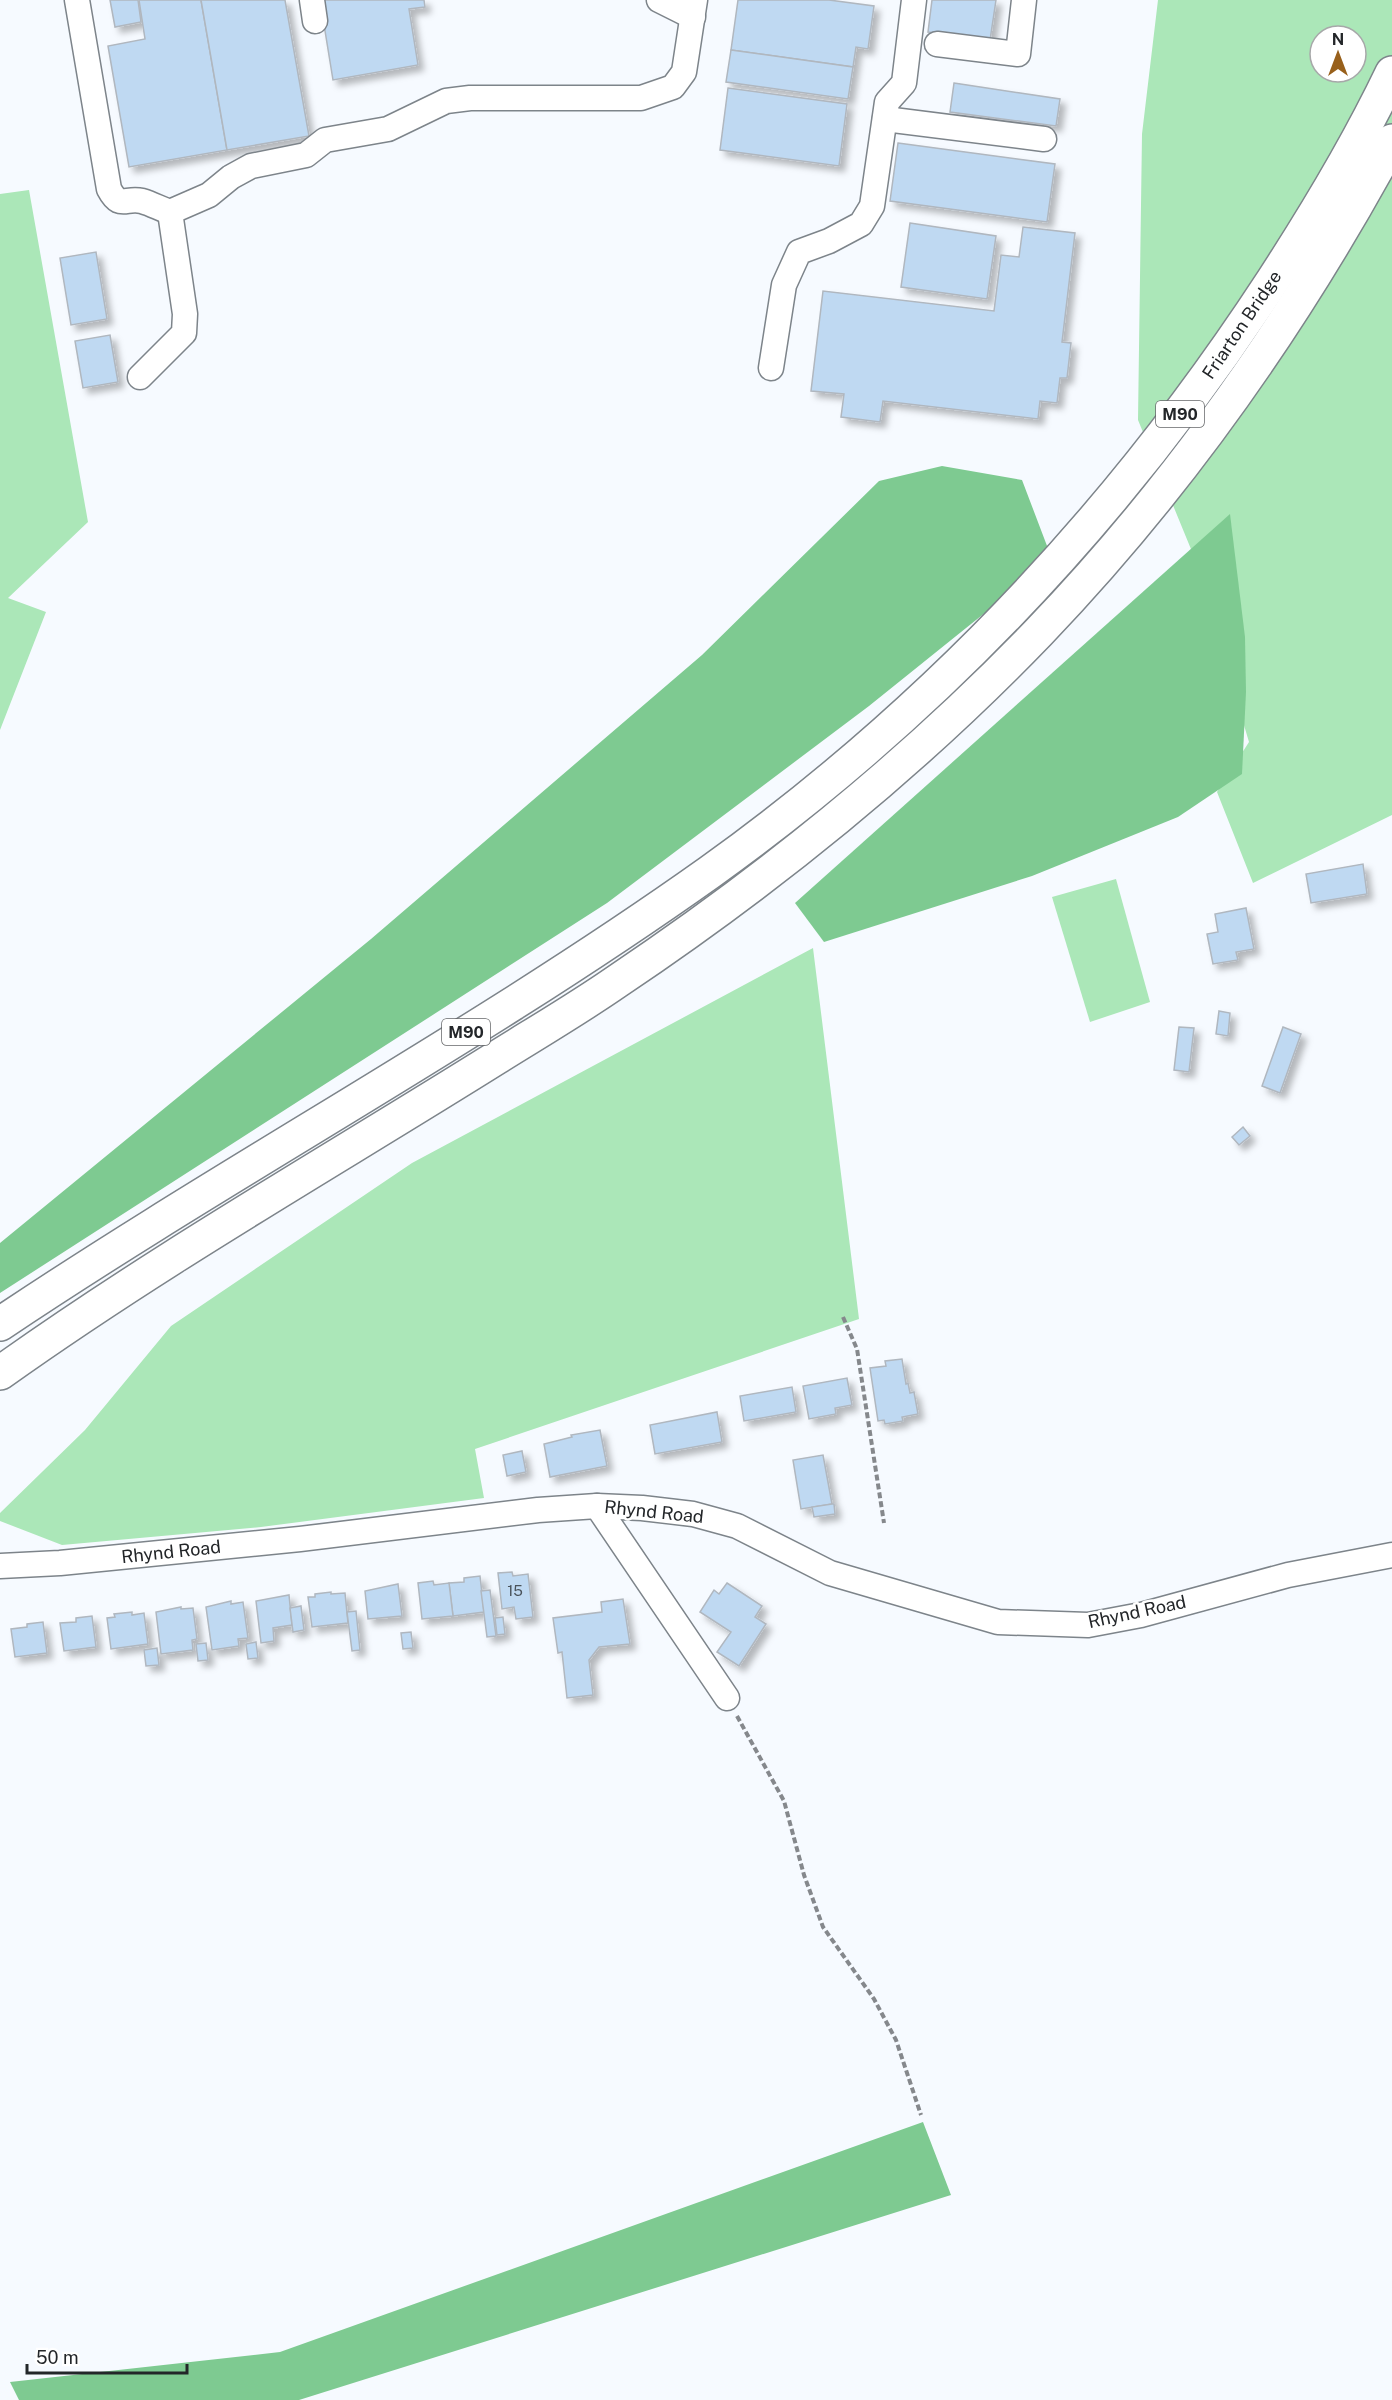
<svg xmlns="http://www.w3.org/2000/svg" width="1392" height="2400" font-family="'Public Sans',sans-serif">
<defs>
<filter id="shadow"><feDropShadow dx="5.5" dy="5.5" stdDeviation="3" flood-color="#0004"/></filter>
</defs>
<rect width="100%" height="100%" fill="#f6faff"/>
<g fill="#abe7b8" fill-rule="evenodd">
<path d="M1158,0h234v815l-139,68 -36,-91 32,-50 -56,-188 -55,-134 4,-286zM1320,36h36v36h-36z"/>
<polygon points="29,190 88,522 8,598 46,612 0,730 0,194"/>
<polygon points="1116,879 1150,1002 1090,1022 1052,897"/>
<polygon points="813,948 859,1319 475,1449 484,1498 261,1527 62,1545 0,1521 0,1513 85,1430 171,1326 412,1163"/>
</g>
<g fill="#7eca91">
<polygon points="942,466 1022,480 1052,559 869,706 607,903 0,1293 0,1243 371,939 702,655 879,481"/>
<polygon points="1230,514 1245,637 1246,692 1242,774 1178,817 1032,876 824,942 795,903"/>
<polygon points="923,2122 951,2195 299,2400 19,2400 10,2382 280,2352"/>
</g>
<g fill="#bfd9f2" stroke="#b0b7bf" stroke-width="1.5" filter="url(#shadow)">
<polygon points="110,0 138,0 141,22 115,27"/>
<polygon points="139,0 201,0 227,150 129,167 108,46 145,39"/>
<polygon points="201,0 285,0 309,136 227,150"/>
<polygon points="320,0 424,0 425,7 409,9 418,65 333,80"/>
<polygon points="738,0 829,0 874,6 868,49 856,47 853,67 731,50"/>
<polygon points="932,0 996,0 990,40 928,32"/>
<polygon points="731,50 853,67 848,99 726,82"/>
<polygon points="954,83 1060,99 1056,126 950,112"/>
<polygon points="728,88 847,104 839,166 720,150"/>
<polygon points="898,143 1055,164 1047,222 890,201"/>
<polygon points="910,223 996,236 987,299 901,287"/>
<polygon points="1023,227 1075,233 1062,342 1071,343 1067,378 1060,378 1057,403 1040,401 1038,419 883,401 880,422 841,417 844,394 811,391 823,291 994,311 1001,255 1019,257"/>
<polygon points="96,252 107,319 71,325 60,258"/>
<polygon points="110,335 118,382 83,388 75,341"/>
<polygon points="1363,864 1367,894 1311,903 1306,874"/>
<polygon points="1246,908 1254,949 1236,952 1238,960 1213,964 1207,934 1218,932 1215,914"/>
<polygon points="1219,1011 1230,1013 1228,1036 1216,1034"/>
<polygon points="1179,1027 1194,1028 1189,1072 1174,1070"/>
<polygon points="1283,1027 1301,1034 1280,1093 1262,1086"/>
<polygon points="1243,1127 1250,1136 1239,1145 1232,1137"/>
<polygon points="902,1359 906,1384 908,1383 910,1393 914,1392 918,1414 902,1417 903,1421 885,1424 884,1420 878,1421 870,1368 886,1366 885,1361"/>
<polygon points="847,1378 852,1405 835,1408 836,1414 809,1419 803,1386"/>
<polygon points="792,1387 796,1412 744,1421 740,1396"/>
<polygon points="717,1412 722,1442 655,1454 650,1425"/>
<polygon points="600,1430 607,1466 550,1477 544,1444 572,1437 571,1435"/>
<polygon points="522,1451 526,1472 507,1476 503,1455"/>
<polygon points="823,1455 832,1504 801,1509 793,1460"/>
<polygon points="832,1504 834,1504 835,1514 814,1517 812,1507"/>
<polygon points="512,1572 513,1576 528,1574 533,1617 516,1619 514,1607 502,1609 498,1573"/>
<polygon points="480,1576 484,1612 453,1616 449,1583 464,1582 464,1578"/>
<polygon points="433,1581 434,1585 449,1583 453,1616 422,1619 418,1583"/>
<polygon points="727,1583 762,1606 755,1617 766,1624 739,1666 717,1652 731,1632 700,1612 714,1590 719,1594"/>
<polygon points="398,1584 402,1616 368,1619 365,1591"/>
<polygon points="490,1590 496,1636 487,1637 481,1591"/>
<polygon points="331,1592 331,1594 345,1593 348,1623 312,1627 308,1597 315,1597 315,1594"/>
<polygon points="289,1595 292,1625 273,1628 274,1641 261,1643 256,1601"/>
<polygon points="623,1599 630,1644 599,1647 589,1660 593,1695 567,1698 562,1652 558,1653 553,1618 602,1612 601,1602"/>
<polygon points="231,1601 231,1604 243,1602 248,1638 238,1639 239,1646 212,1650 206,1607"/>
<polygon points="301,1606 304,1630 293,1632 290,1608"/>
<polygon points="181,1607 181,1609 193,1608 197,1639 192,1640 193,1650 161,1654 156,1612"/>
<polygon points="356,1611 360,1650 352,1651 347,1612"/>
<polygon points="132,1612 132,1615 144,1613 148,1644 111,1649 107,1618 115,1617 114,1614"/>
<polygon points="92,1616 96,1647 64,1651 60,1623 76,1622 76,1618"/>
<polygon points="503,1617 505,1634 497,1635 495,1618"/>
<polygon points="43,1622 47,1653 15,1657 11,1629 27,1627 27,1624"/>
<polygon points="411,1632 413,1648 403,1649 401,1633"/>
<polygon points="256,1642 258,1658 248,1659 246,1644"/>
<polygon points="206,1643 208,1660 198,1661 196,1644"/>
<polygon points="157,1648 159,1665 146,1666 144,1650"/>
</g>
<g fill="none" stroke-linecap="round" stroke-linejoin="round">
<defs>
<g id="minor">
<path d="M77,0l32,189c11,21 16,8 33,12 10,3 19,8 28,11l39,-17 22,-18 20,-11 55,-11 19,-15 63,-11 58,-28 24,-3h171l32,-11 11,-15 11,-72"/>
<polyline points="312,0 315,21"/>
<polyline points="659,0 693,17"/>
<polyline points="937,44 1018,54 1024,0"/>
<polyline points="885,119 1044,139"/>
<polyline points="771,368 784,285 799,252 829,241 861,224 872,206 887,102 904,83 914,0"/>
<polyline points="140,377 184,333 185,314 170,212"/>
<polyline points="597,1506 727,1698"/>
<polyline points="0,1566 60,1563 300,1539 538,1510 597,1506 642,1508 693,1514 737,1526 830,1573 998,1622 1088,1625 1141,1615 1288,1575 1392,1555"/>
</g>
<g id="highway">
<path d="M0,1324c233,-156 481,-289 710,-452 226,-162 411,-359 563,-592 43,-66 85,-136 119,-207"/>
<path d="M0,1373c160,-114 330,-211 496,-315 40,-25 81,-49 120,-76 152,-102 296,-218 423,-350 140,-146 257,-313 353,-491"/>
</g>
</defs>
<use href="#minor" stroke="#7d848a" stroke-width="27"/>
<use href="#highway" stroke="#7d848a" stroke-width="36"/>
<g stroke="#85888c" stroke-width="4" stroke-dasharray="6 3" stroke-linecap="butt">
<polyline points="843,1317 857,1349 884,1523"/>
<polyline points="737,1716 784,1801 804,1875 823,1927 874,1999 896,2040 921,2115"/>
</g>
<use href="#minor" stroke="#fff" stroke-width="24"/>
<use href="#highway" stroke="#fff" stroke-width="33"/>
</g>
<g text-anchor="middle" stroke-width="5" stroke-linejoin="round" paint-order="stroke">
<g font-size="15" fill="#4a535b">
<text x="515" y="1596">15</text>
</g>
<g fill="#fff" stroke="#656769" stroke-width="1.5">
<rect x="1156" y="401" width="48" height="26" rx="4.5"/>
<rect x="442" y="1019" width="48" height="26" rx="4.5"/>
</g>
<g font-size="16" font-weight="bold" fill="#232629">
<text x="1180" y="420">M90</text>
<text x="466" y="1038">M90</text>
</g>
<g font-size="18" fill="#232629" stroke="#fff">
<text transform="translate(1242 325) rotate(-56)" y="6">Friarton Bridge</text>
<text transform="translate(654 1512) rotate(6)" y="6">Rhynd Road</text>
<text transform="translate(171 1552) rotate(-6)" y="6">Rhynd Road</text>
<text transform="translate(1137 1612) rotate(-12)" y="6">Rhynd Road</text>
</g>
</g>
<g transform="translate(1338 54)"><circle r="28" fill="#ffffff" stroke="#a7a8a9" stroke-width="1.5"/>
<path d="M0-4.5L10 22L0 15L-10 22Z" fill="#98601b"/>
<text y="-9" font-size="16" font-weight="bold" text-anchor="middle" fill="#232629">N</text>
</g>
<path d="M27 2364v9h160v-9" fill="none" stroke="#232629" stroke-width="3"/>
<text x="36" y="2364" font-size="18" fill="#232629" stroke="#ffffff" stroke-width="4.5" paint-order="stroke">50 m</text>
</svg>
